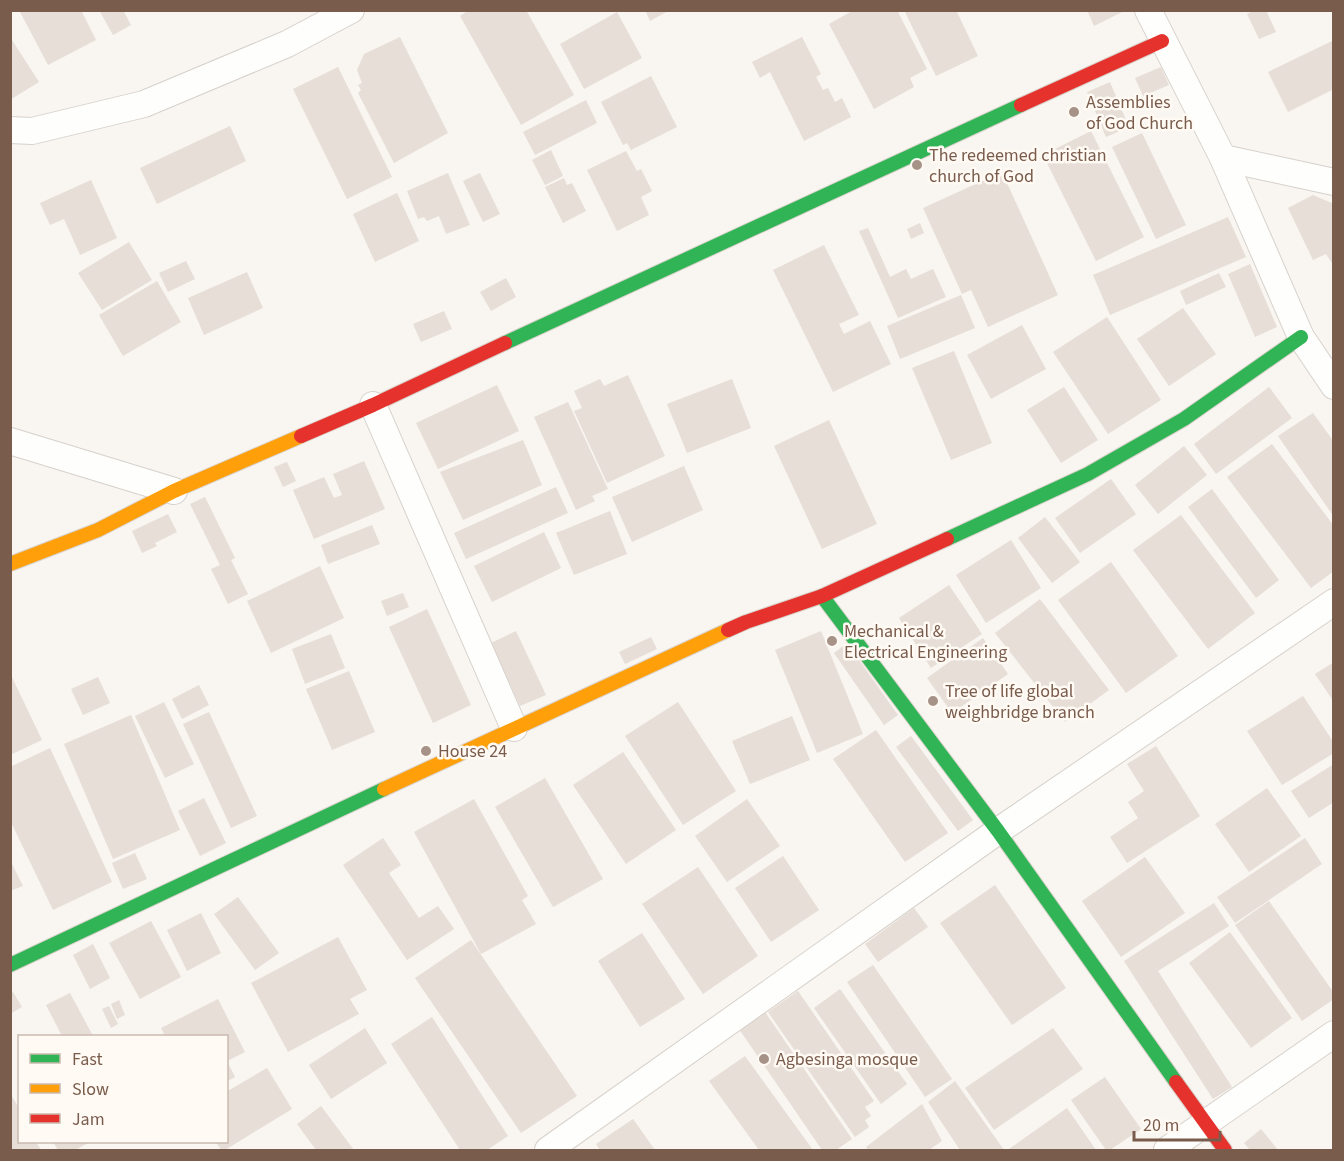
<svg xmlns="http://www.w3.org/2000/svg" width="1344" height="1161" font-family="'Source Sans 3',sans-serif">
<rect width="100%" height="100%" fill="#f9f5f0"/>
<g fill="#e6ded7">
<polygon points="19,10 81,10 96,40 48,65"/>
<polygon points="99,10 123,10 131,25 113,35"/>
<polygon points="469,10 526,10 574,95 521,125 460,16"/>
<polygon points="645,10 670,10 650,21"/>
<polygon points="854,10 897,10 927,69 910,78 914,87 874,109 829,24"/>
<polygon points="904,10 956,10 978,56 936,76"/>
<polygon points="1087,10 1126,10 1094,26"/>
<polygon points="1255,10 1266,10 1276,32 1259,39 1247,14"/>
<polygon points="617,12 642,58 584,89 560,44"/>
<polygon points="10,37 39,82 13,98 10,97"/>
<polygon points="400,37 448,133 394,163 358,93 361,90 358,85 362,83 357,70 364,54"/>
<polygon points="802,37 821,74 816,77 823,90 828,88 835,102 842,98 851,117 804,141 770,72 760,78 752,62"/>
<polygon points="1334,40 1334,89 1288,112 1268,72"/>
<polygon points="338,67 392,177 347,199 293,89"/>
<polygon points="1161,67 1169,85 1143,96 1135,78"/>
<polygon points="651,76 677,127 631,150 627,143 623,145 601,102"/>
<polygon points="1110,82 1129,127 1106,137 1087,92"/>
<polygon points="586,100 597,123 535,155 523,132"/>
<polygon points="230,126 246,161 157,204 140,168"/>
<polygon points="1091,131 1144,237 1096,261 1043,155"/>
<polygon points="1142,133 1186,225 1156,239 1112,147"/>
<polygon points="551,150 563,176 545,185 532,160"/>
<polygon points="626,151 637,171 641,169 652,191 641,197 649,215 617,231 587,170"/>
<polygon points="1002,172 1058,295 988,327 971,290 962,294 923,208"/>
<polygon points="448,173 470,225 446,234 439,216 427,221 424,217 418,219 407,191"/>
<polygon points="480,173 500,214 483,222 463,181"/>
<polygon points="564,178 567,185 572,183 586,211 563,223 545,187"/>
<polygon points="91,180 117,238 80,255 64,219 50,225 40,203"/>
<polygon points="397,193 419,241 375,262 353,214"/>
<polygon points="1313,195 1334,204 1334,266 1326,254 1313,260 1288,208"/>
<polygon points="1228,217 1246,257 1110,315 1093,275"/>
<polygon points="920,223 924,233 911,239 907,229"/>
<polygon points="868,228 890,277 906,269 911,279 933,269 946,297 898,318 859,231"/>
<polygon points="129,242 152,280 102,310 78,273"/>
<polygon points="824,245 859,315 839,324 844,334 870,321 891,364 833,392 773,270"/>
<polygon points="186,261 195,279 168,292 159,273"/>
<polygon points="1250,264 1277,327 1255,337 1228,274"/>
<polygon points="247,272 263,308 204,335 188,298"/>
<polygon points="1219,273 1226,287 1186,305 1180,291"/>
<polygon points="506,278 516,297 491,311 480,292"/>
<polygon points="157,281 181,322 123,356 99,315"/>
<polygon points="961,295 975,328 900,359 887,326"/>
<polygon points="1183,308 1216,354 1169,386 1137,339"/>
<polygon points="444,311 452,329 421,342 413,324"/>
<polygon points="1107,317 1161,400 1108,434 1053,352"/>
<polygon points="1022,325 1046,369 991,399 967,355"/>
<polygon points="954,351 992,443 951,460 912,368"/>
<polygon points="628,375 665,456 607,483 574,411 582,408 574,391 600,379 604,386"/>
<polygon points="732,379 751,428 687,453 667,404"/>
<polygon points="497,385 519,431 438,469 416,423"/>
<polygon points="1064,387 1098,440 1061,463 1027,410"/>
<polygon points="1269,387 1292,418 1216,474 1194,444"/>
<polygon points="568,402 608,489 592,496 595,501 576,510 534,417"/>
<polygon points="1313,413 1334,442 1334,517 1278,436"/>
<polygon points="829,420 877,524 822,549 774,446"/>
<polygon points="523,440 542,485 463,520 440,472"/>
<polygon points="1272,444 1334,526 1334,571 1311,588 1227,477"/>
<polygon points="1184,446 1207,475 1158,514 1135,485"/>
<polygon points="364,461 385,509 314,539 293,490 324,477 334,498 342,495 333,474"/>
<polygon points="287,462 296,481 283,487 274,467"/>
<polygon points="684,466 703,510 632,542 612,497"/>
<polygon points="1111,479 1136,514 1080,553 1055,518"/>
<polygon points="556,487 568,513 466,559 454,533"/>
<polygon points="1212,489 1279,580 1256,598 1188,507"/>
<polygon points="205,497 235,558 231,560 248,594 228,604 211,569 220,565 190,504"/>
<polygon points="610,511 627,554 574,575 556,533"/>
<polygon points="168,514 177,532 155,543 157,546 142,553 132,531"/>
<polygon points="1181,515 1255,613 1208,649 1133,550"/>
<polygon points="1045,517 1080,562 1052,583 1018,538"/>
<polygon points="372,525 380,544 328,564 321,545"/>
<polygon points="544,532 561,568 492,602 474,566"/>
<polygon points="1011,540 1041,588 986,623 956,575"/>
<polygon points="1111,562 1178,656 1126,693 1058,600"/>
<polygon points="320,566 344,618 271,653 247,601"/>
<polygon points="949,585 982,634 931,668 899,618"/>
<polygon points="403,593 409,607 387,616 381,601"/>
<polygon points="1040,599 1109,690 1065,722 995,633"/>
<polygon points="427,609 471,705 433,723 389,627"/>
<polygon points="516,631 546,695 520,706 491,643"/>
<polygon points="821,631 863,734 817,753 775,650"/>
<polygon points="331,634 345,668 305,684 292,649"/>
<polygon points="651,637 657,649 625,664 619,652"/>
<polygon points="983,638 1008,674 952,713 927,678"/>
<polygon points="847,643 898,715 884,725 834,653"/>
<polygon points="1334,662 1334,702 1315,674"/>
<polygon points="349,671 375,732 332,750 306,689"/>
<polygon points="10,673 42,740 10,755"/>
<polygon points="98,677 110,703 83,715 71,689"/>
<polygon points="199,685 209,705 182,719 172,699"/>
<polygon points="1303,696 1334,743 1334,753 1282,785 1247,731"/>
<polygon points="164,702 194,764 165,778 135,716"/>
<polygon points="678,702 736,791 683,825 625,736"/>
<polygon points="209,712 257,816 231,828 183,724"/>
<polygon points="131,715 180,830 113,859 64,744"/>
<polygon points="792,716 810,760 750,784 732,741"/>
<polygon points="876,730 948,833 905,862 833,759"/>
<polygon points="911,736 973,820 958,831 896,747"/>
<polygon points="1156,746 1200,816 1127,863 1110,837 1138,818 1128,802 1144,791 1127,764"/>
<polygon points="50,748 112,882 53,910 10,820 10,767"/>
<polygon points="623,752 676,830 626,864 573,785"/>
<polygon points="1334,764 1334,802 1309,818 1291,791"/>
<polygon points="545,778 603,879 553,907 495,807"/>
<polygon points="1267,788 1301,836 1249,872 1215,824"/>
<polygon points="204,798 226,843 200,856 178,811"/>
<polygon points="474,799 528,896 522,900 536,924 481,954 414,832"/>
<polygon points="747,799 780,846 727,882 695,836"/>
<polygon points="383,838 401,865 389,873 419,918 438,906 454,929 407,960 343,865"/>
<polygon points="1305,838 1322,864 1235,923 1217,897"/>
<polygon points="135,853 147,879 123,889 112,863"/>
<polygon points="783,856 819,910 771,942 735,888"/>
<polygon points="1145,857 1185,913 1121,957 1082,901"/>
<polygon points="10,860 23,886 10,891"/>
<polygon points="698,867 758,956 703,994 642,904"/>
<polygon points="995,885 1066,988 1012,1025 940,923"/>
<polygon points="238,897 279,953 255,970 214,914"/>
<polygon points="1269,901 1334,993 1334,999 1302,1021 1235,925"/>
<polygon points="1214,903 1229,926 1158,971 1232,1087 1213,1099 1124,961"/>
<polygon points="914,908 928,927 878,962 865,944"/>
<polygon points="201,913 221,953 187,971 167,930"/>
<polygon points="151,921 181,977 140,999 109,943"/>
<polygon points="1230,932 1292,1018 1251,1048 1189,963"/>
<polygon points="642,933 685,999 640,1027 598,961"/>
<polygon points="338,937 367,990 350,999 359,1014 288,1052 251,983"/>
<polygon points="471,940 577,1096 521,1133 415,978"/>
<polygon points="93,944 110,978 90,989 73,955"/>
<polygon points="873,965 952,1079 925,1097 847,982"/>
<polygon points="840,989 907,1084 881,1104 814,1008"/>
<polygon points="798,991 874,1101 865,1107 871,1116 865,1120 869,1127 855,1137 768,1012"/>
<polygon points="13,992 22,1007 10,1014 10,994"/>
<polygon points="70,993 93,1036 62,1036 46,1005"/>
<polygon points="218,999 245,1052 227,1061 235,1077 226,1082 226,1036 165,1036 161,1028"/>
<polygon points="119,1000 125,1015 117,1019 111,1004"/>
<polygon points="109,1006 118,1024 111,1028 102,1009"/>
<polygon points="763,1009 852,1139 836,1150 822,1150 737,1026"/>
<polygon points="432,1017 508,1136 487,1150 460,1150 391,1044"/>
<polygon points="365,1028 387,1063 331,1099 309,1065"/>
<polygon points="1053,1028 1083,1069 994,1130 965,1088"/>
<polygon points="745,1056 813,1150 759,1150 709,1081"/>
<polygon points="267,1068 292,1109 225,1150 221,1150 216,1142 226,1142 226,1092"/>
<polygon points="1105,1077 1141,1129 1110,1150 1106,1150 1071,1100"/>
<polygon points="955,1081 1004,1150 960,1150 928,1102"/>
<polygon points="10,1093 20,1110 20,1142 36,1142 41,1150 10,1150"/>
<polygon points="922,1104 942,1141 929,1150 868,1150 866,1147"/>
<polygon points="321,1106 354,1150 316,1150 297,1124"/>
<polygon points="1067,1108 1096,1150 1010,1150 1009,1149"/>
<polygon points="633,1119 655,1150 600,1150 596,1144"/>
<polygon points="1261,1129 1278,1150 1250,1150 1244,1143"/>
<polygon points="53,1142 90,1142 75,1150 58,1150"/>
</g>
<g fill="none" stroke-linecap="round" stroke-linejoin="round">
<defs>
<g id="street">
<polyline points="1148,10 1223,158 1301,337 1334,386"/>
<polyline points="10,130 32,131 144,104 287,44 351,10"/>
<polyline points="1223,158 1334,182"/>
<polyline points="373,405 514,728"/>
<polyline points="10,441 174,491"/>
<polyline points="548,1150 998,831 1334,602"/>
<polyline points="1167,1150 1334,1034"/>
</g>
<g id="fast">
<polyline points="505,343 1021,105"/>
<polyline points="947,539 1088,474 1184,419 1301,337"/>
<polyline points="822,596 998,831 1176,1082"/>
<polyline points="10,965 384,789"/>
</g>
<g id="slow">
<polyline points="10,564 98,530 174,491 301,436"/>
<polyline points="384,789 728,630"/>
</g>
<g id="jam">
<polyline points="1021,105 1162,41"/>
<polyline points="301,436 373,405 505,343"/>
<polyline points="728,630 746,622 822,596 947,539"/>
<polyline points="1176,1082 1225,1150"/>
</g>
</defs>
<use href="#street" stroke="#d7d1cb" stroke-width="28"/>
<use href="#fast" stroke="#d9d2cb" stroke-width="16"/>
<use href="#slow" stroke="#d9d2cb" stroke-width="16"/>
<use href="#jam" stroke="#d9d2cb" stroke-width="16"/>
<use href="#street" stroke="#fefefd" stroke-width="26"/>
<use href="#fast" stroke="#30b455" stroke-width="14"/>
<use href="#slow" stroke="#ff9f0a" stroke-width="14"/>
<use href="#jam" stroke="#e5322d" stroke-width="14"/>
</g>
<g fill="#a69286" stroke="#fffaf3" stroke-width="2">
<circle cx="1074" cy="112" r="6"/>
<circle cx="917" cy="165" r="6"/>
<circle cx="832" cy="641" r="6"/>
<circle cx="933" cy="701" r="6"/>
<circle cx="426" cy="751" r="6"/>
<circle cx="764" cy="1059" r="6"/>
</g>
<g text-anchor="middle" stroke-width="5" stroke-linejoin="round" paint-order="stroke">
<g font-size="18" fill="#7a5c4d" stroke="#fffaf3" text-anchor="start">
<text x="1086" y="108">Assemblies<tspan x="1086" dy="21">of God Church</tspan></text>
<text x="929" y="161">The redeemed christian<tspan x="929" dy="21">church of God</tspan></text>
<text x="844" y="637">Mechanical &amp;<tspan x="844" dy="21">Electrical Engineering</tspan></text>
<text x="945" y="697">Tree of life global<tspan x="945" dy="21">weighbridge branch</tspan></text>
<text x="438" y="757">House 24</text>
<text x="776" y="1065">Agbesinga mosque</text>
</g>
</g>
<rect width="1344" height="1161" fill="none" stroke="#7a5c4d" stroke-width="24"/>
<rect x="18" y="1035" width="210" height="108" fill="#fffaf3" stroke="#cabbb1" stroke-width="1.5"/>
<rect x="30" y="1054" width="30" height="9" fill="#30b455" stroke="#cabbb1" stroke-width="1.5"/>
<text x="72" y="1065" font-size="18" fill="#7a5c4d">Fast</text>
<rect x="30" y="1084" width="30" height="9" fill="#ff9f0a" stroke="#cabbb1" stroke-width="1.5"/>
<text x="72" y="1095" font-size="18" fill="#7a5c4d">Slow</text>
<rect x="30" y="1114" width="30" height="9" fill="#e5322d" stroke="#cabbb1" stroke-width="1.5"/>
<text x="72" y="1125" font-size="18" fill="#7a5c4d">Jam</text>
<path d="M1134 1131v9h86v-9" fill="none" stroke="#7a5c4d" stroke-width="3"/>
<text x="1143" y="1131" font-size="18" fill="#7a5c4d" stroke="#fffaf3" stroke-width="4.5" paint-order="stroke">20 m</text>
</svg>
